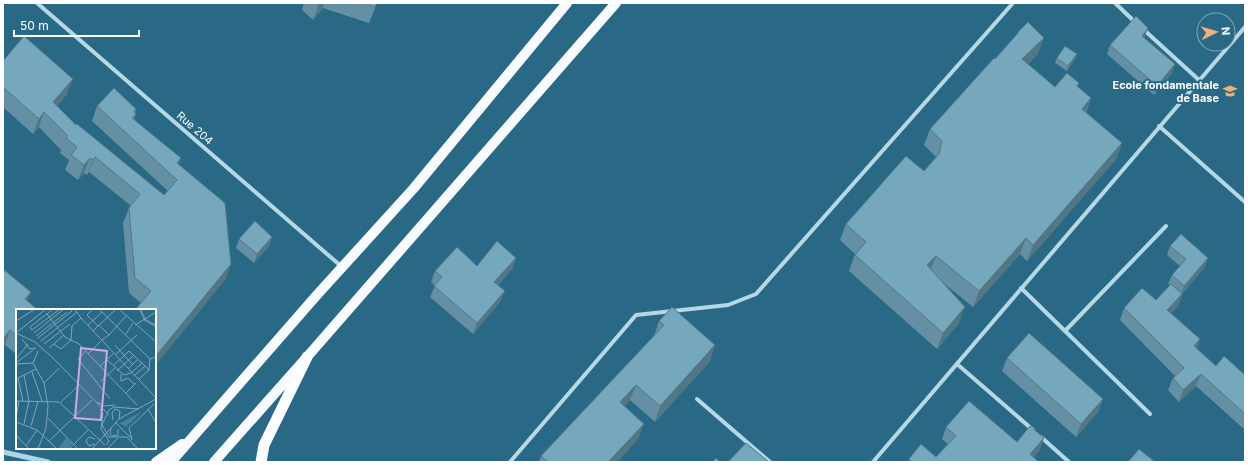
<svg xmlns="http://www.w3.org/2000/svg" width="1248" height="465" font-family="Inter,sans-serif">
<rect width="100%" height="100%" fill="#2a6985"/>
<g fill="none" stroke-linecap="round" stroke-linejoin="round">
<polyline stroke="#aad6e7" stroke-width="5" points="3,452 48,462"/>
<g stroke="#b5d8e7" stroke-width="4">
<polyline points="37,3 342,267"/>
<polyline points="1115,3 1136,23"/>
<polyline points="1143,29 1199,80"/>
<polyline points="1159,126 1245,202"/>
<polyline points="1021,288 1150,414"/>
<polyline points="1065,331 1166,226"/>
<polyline points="957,364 1033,430"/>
<polyline points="697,399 770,462"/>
<polyline points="1041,437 1069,462"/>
<polyline points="510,462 636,315 728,305 756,294 1013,3"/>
<polyline points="873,462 1245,27"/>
</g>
<g stroke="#f7fbfe" stroke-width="10">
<polyline points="156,462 182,444"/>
<polyline points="171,462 316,296 414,188 567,3"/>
<polyline points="214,462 307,357 616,3"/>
</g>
<polyline stroke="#fbfdfe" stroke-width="11" points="261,462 264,445 307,357"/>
</g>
<g fill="#6590a3">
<polygon points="304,3 377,3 369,23 323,8 313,20 302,10"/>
<polygon points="1018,32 1038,54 1028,64 1055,87 1078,87 1091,98 1086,113 1122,143 1116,159 1027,261 1020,254 973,307 941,281 959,323 937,349 849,271 855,254 840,240 846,224 924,171 936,157 924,145 930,129 995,59 1017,35"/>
<polygon points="1145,36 1144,38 1172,73 1154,95 1107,54 1110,45"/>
<polygon points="1077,54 1075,59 1067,71 1055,63 1057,58"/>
<polygon points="3,61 67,94 57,106 76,125 164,195 168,191 92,121 97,106 136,109 135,114 136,114 134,119 179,165 226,279 141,303 129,293 123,223 129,208 130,205 89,172 87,175 84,173 78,180 65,170 69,160 60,153 61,150 39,127 33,134 3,107"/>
<polygon points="272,237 269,246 254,263 236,248 239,239"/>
<polygon points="1170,246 1205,267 1182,294 1178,306 1171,313 1200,339 1197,349 1216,366 1245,375 1245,430 1196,386 1179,402 1168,390 1173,378 1175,376 1120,320 1124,308 1156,300 1170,285 1168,284 1172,275 1180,266 1167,255"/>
<polygon points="516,258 512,269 498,285 500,302 473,334 430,297 435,286 431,282 435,271 477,266"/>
<polygon points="3,269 27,301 17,310 17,355 5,345"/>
<polygon points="659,321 710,361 655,422 630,400 624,406 638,439 617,462 539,462 541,456 654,336"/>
<polygon points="1007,358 1103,399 1098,412 1076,437 1002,371"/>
<polygon points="946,427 1017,442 1040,450 1033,457 1039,462 908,462 909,459 936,457 948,444 942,439"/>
</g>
<g fill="#537684">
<polygon points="319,3 324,3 323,8 313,20"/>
<polygon points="1148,28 1145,36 1139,44 1142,36"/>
<polygon points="1044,38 1038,54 1016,75 1022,59"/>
<polygon points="1077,54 1075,59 1067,71 1068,66"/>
<polygon points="1175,64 1172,73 1154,95 1157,86"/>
<polygon points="73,79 67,94 48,116 53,102"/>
<polygon points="1091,98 1085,114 1082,109"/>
<polygon points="44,112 39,127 33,134 39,119"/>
<polygon points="1122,143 1116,159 1027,261 1033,245"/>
<polygon points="95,157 89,172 87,175 93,160"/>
<polygon points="90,158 84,173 78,180 84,165"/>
<polygon points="181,158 176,173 177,163"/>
<polygon points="272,237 269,246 254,263 257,254"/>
<polygon points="1026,238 1020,254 973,307 979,291"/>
<polygon points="936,256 930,272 927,265"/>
<polygon points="516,258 512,269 490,293 494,282"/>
<polygon points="1208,258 1205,267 1182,294 1178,306 1163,322 1167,310 1181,295 1184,286"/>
<polygon points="231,264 226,279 155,366 155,357"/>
<polygon points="505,291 500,302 473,334 477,323"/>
<polygon points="31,292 25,307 25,299"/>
<polygon points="965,307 959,323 937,349 943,333"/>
<polygon points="10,330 5,345 3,347 3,339"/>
<polygon points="1200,339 1196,352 1194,346"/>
<polygon points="715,345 710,361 655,422 660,406"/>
<polygon points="1201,374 1196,386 1179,402 1183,390"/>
<polygon points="636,385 630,400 614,418 620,402"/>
<polygon points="1103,399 1098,412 1076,437 1081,424"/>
<polygon points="644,424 638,439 617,462 608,462"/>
<polygon points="1044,438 1040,450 1029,462 1030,454"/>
</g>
<g fill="#76a8bd" stroke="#537684">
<polygon points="364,3 377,3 375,7"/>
<polygon points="1136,16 1148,28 1142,36 1175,64 1157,86 1110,45"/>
<polygon points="1028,22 1044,38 1022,59 1055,87 1067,73 1079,83 1077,86 1091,98 1082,109 1122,143 1033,245 1026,238 979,291 936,256 927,265 965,307 943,333 855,255 866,242 846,224 906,156 924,171 939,154 942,141 930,129 994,58 995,59 1018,33 1018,32"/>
<polygon points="24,36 73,79 53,102 76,125 77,124 164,195 177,180 97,106 114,88 136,109 134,112 136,114 132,118 181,158 177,163 225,203 231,264 155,357 155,310 135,310 151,291 135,278 129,208 140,194 95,157 93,160 90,158 84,165 71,155 77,147 66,138 67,135 44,112 39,119 3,87 3,61"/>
<polygon points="1065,46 1077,54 1068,66 1057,58"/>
<polygon points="255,221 272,237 257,254 239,239"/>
<polygon points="1181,234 1208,258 1184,286 1172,275 1186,259 1170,246"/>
<polygon points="497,241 516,258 494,282 505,291 477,323 434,286 442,277 435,271 457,247 477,266"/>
<polygon points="3,269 31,292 25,299 38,310 17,310 17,336 10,330 3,339"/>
<polygon points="1171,284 1182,294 1167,310 1200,339 1194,346 1216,366 1224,356 1245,375 1245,414 1201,374 1183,390 1173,378 1184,368 1124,308 1142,288 1156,300"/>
<polygon points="672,307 715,345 660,406 636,385 620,402 644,424 608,462 548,462 541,456 664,325 659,321"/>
<polygon points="1029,333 1103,399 1081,424 1007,358"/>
<polygon points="969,401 1017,442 1030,426 1044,438 1030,454 1039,462 912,462 909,459 921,444 936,457 956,436 946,427"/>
<polygon points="746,443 769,462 728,462"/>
<polygon points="1139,449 1155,462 1128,462"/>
<polygon points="716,458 720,462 713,462"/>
</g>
<defs>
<symbol id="school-bare" viewBox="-9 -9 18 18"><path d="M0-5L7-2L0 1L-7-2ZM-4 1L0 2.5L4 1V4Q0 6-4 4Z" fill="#edb17d" stroke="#2a6985" stroke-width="2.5" paint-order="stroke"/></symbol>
</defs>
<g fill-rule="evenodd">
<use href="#school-bare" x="1220" y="81" width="20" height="20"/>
</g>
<g text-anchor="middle" stroke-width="4" stroke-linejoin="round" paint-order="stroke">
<g font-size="11" font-weight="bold" fill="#fff" stroke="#2a6985" text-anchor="end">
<text x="1219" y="89">Ecole fondamentale<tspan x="1219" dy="13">de Base</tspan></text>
</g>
<g font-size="11" fill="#fff" stroke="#2a6985">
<text transform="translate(195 128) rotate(41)" y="4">Rue 204</text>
</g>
</g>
<g transform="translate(16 309)">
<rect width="140" height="140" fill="#2a6985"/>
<path d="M126,102l-16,16 -7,-4h2zM50,129l6,6 -4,5h-10z" fill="#3f84a1"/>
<path fill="none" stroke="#6b94a6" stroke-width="2" d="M124,0l5,11 11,6"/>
<path fill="none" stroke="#7fa5b6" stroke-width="1" d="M37,0l-23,18 2,3 28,-21M77,0l-6,6 11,11M83,0l51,50 6,-2M103,0l37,33M31,5l18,23 14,7 58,61M65,9l75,80M0,12l19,-12M72,16l14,-13M83,16l10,10 -7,5M119,16l21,-13M101,17l9,-10M77,22l23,-22M0,24l30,-24M0,24l19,9 18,16 56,57M18,24l30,-24M110,25l7,-11M93,26l8,-9M20,27l31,-24M22,29l34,-27 -2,-2M6,30l8,10 6,-1M25,32l36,-29 -2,-2M28,35l26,-20M38,35l7,5 10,-9 1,-14 9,-8 -4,-6M99,36l17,19M33,39l15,-13M70,42l-8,8 32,40M72,45l13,-13M99,46l22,-20M0,50l12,-15M91,51l17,15 7,-2 11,-10M0,54l17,-13M17,54l11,20 4,23 -2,22 -8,21M17,54l5,-12M0,55l17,-1M84,57l13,-12M97,57l16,-15 20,19M112,60l10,-10M101,62l17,-16M16,63l10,29M105,65v7l7,-3 7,7M8,66l5,26 -5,23M118,67l11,-10M2,69l5,23M2,69l18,-9M122,71l11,-10 1,-11M85,72l14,-13M28,74l15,-15M110,84l10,-10M0,92l43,1 46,43M45,93l17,-16M81,93l7,4 11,-1M84,100l3,4 -2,16 8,12 -3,4M132,100l8,14M0,107l3,-15M32,109l30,31M97,111l-1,-7 3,-4 5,2 -1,8M0,113l21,8 20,19M99,113l16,16M15,117l7,-25M95,119l-1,6 3,2 5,-1v-6M0,126l13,14M116,131l-3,-12 25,-24M33,132l43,-41M79,135l-6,2 -3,-5 3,-4 6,2M10,137l11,-16M53,140l19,-19M76,140l27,-30 37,-20M91,140l11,-11M122,140l-11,-12h-18l-7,-12 7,-15 5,-3 25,2"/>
<path fill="#caabe5" fill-opacity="0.15" stroke="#caabe5" stroke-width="2" d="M65,39l26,3 -6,69 -26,-2z"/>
<rect width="140" height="140" fill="none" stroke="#fff" stroke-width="2"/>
</g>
<rect width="1248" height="465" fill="none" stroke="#ffffff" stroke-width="8"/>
<g transform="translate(1216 32) rotate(85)"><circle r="19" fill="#2a6985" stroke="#7fa5b6"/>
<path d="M0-3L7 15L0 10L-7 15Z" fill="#edb17d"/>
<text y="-6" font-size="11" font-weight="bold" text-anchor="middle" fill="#ffffff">N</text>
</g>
<path d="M14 30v6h125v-6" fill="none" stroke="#ffffff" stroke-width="2"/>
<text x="20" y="30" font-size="12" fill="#ffffff" stroke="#2a6985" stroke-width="3" paint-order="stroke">50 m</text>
</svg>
